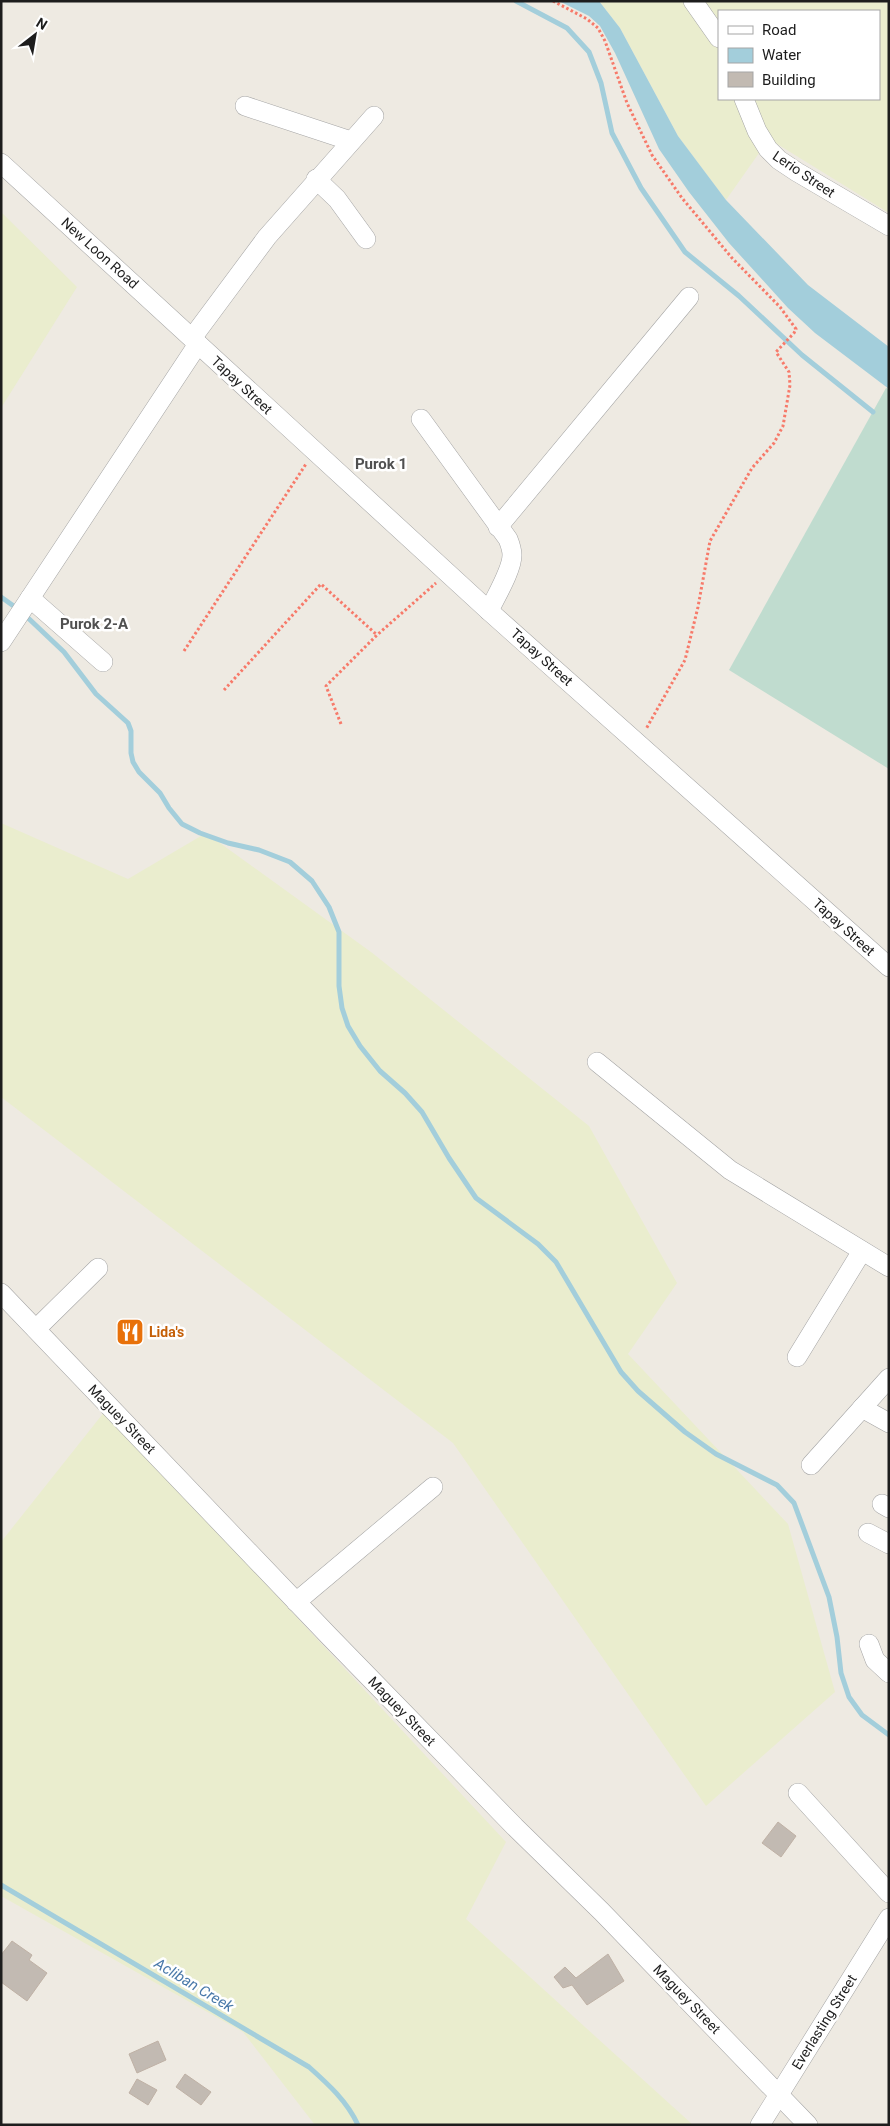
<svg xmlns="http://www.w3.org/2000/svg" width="890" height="2126" font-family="Roboto,sans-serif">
<rect width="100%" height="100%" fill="#eeeae2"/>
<g fill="#eaedce" fill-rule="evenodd">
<path d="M599,1h290v212l-120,-74 -43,61 -48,-64 -58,-108zM719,11h160v88h-160z"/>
<polygon points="1,212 77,287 1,408"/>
<polygon points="1,823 128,879 206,833 371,952 589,1126 677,1283 628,1354 788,1524 835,1692 706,1806 453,1443 1,1097"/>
<polygon points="105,1411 506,1842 466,1919 693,2125 315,2125 243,2032 1,1896 1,1542"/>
</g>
<polygon fill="#c0dccf" points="886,388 889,389 889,769 729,670"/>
<polygon fill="#a3cedb" points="559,1 599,1 620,28 678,136 726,200 808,285 889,347 889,389 815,333 788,308 729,243 689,192 659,149 615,53 600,26 589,16"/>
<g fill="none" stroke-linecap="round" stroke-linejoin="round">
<g stroke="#a3cedb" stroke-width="5">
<polyline points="516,1 567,28 589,52 601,83 612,133 641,188 685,252 739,296 802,355 873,412"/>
<polyline points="1,597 15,607"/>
<polyline points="26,616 64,652 96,694 128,723 131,731 131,753 133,762 139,772 160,793 169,808 182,824 200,833 228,843 259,850 290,862 312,881 329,907 339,932 339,986 342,1008 348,1026 360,1046 380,1071 405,1093 422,1112 449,1158 476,1198 538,1244 556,1262 621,1372 638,1391 685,1432 716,1454 777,1485 794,1503 829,1597 837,1637 841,1673 849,1697 862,1715 889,1735"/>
<path d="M1,1885l308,182c19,17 38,34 49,58"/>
</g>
</g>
<g fill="#c2bab2" stroke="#bfb1a5">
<polygon points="778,1822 796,1836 781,1857 762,1843"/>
<polygon points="12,1941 32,1955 29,1960 47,1973 27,2001 1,1982 1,1955"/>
<polygon points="608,1954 624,1981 587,2005 572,1985 563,1988 554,1977 565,1967 576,1978"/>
<polygon points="158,2041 166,2060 137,2073 129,2054"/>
<polygon points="185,2074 211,2092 201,2105 176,2087"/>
<polygon points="137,2079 157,2090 148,2105 129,2093"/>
</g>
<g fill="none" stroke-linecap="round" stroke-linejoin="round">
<defs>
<g id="minor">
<polyline points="693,1 719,38"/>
<polyline points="744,99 757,131 768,149 779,160 797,172 889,226"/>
<polyline points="245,106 351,141"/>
<polyline points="1,163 489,611 889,967"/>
<polyline points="316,179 337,199 366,239"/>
<polyline points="192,338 267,237 374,116"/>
<path d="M421,419l87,120c2,5 4,10 4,16 0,15 -16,41 -23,56"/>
<polyline points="498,527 689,297"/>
<polyline points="30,598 103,662"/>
<polyline points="1,642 198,344"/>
<polyline points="597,1062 730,1170 889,1267"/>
<polyline points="1,1293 329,1636 515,1827 602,1912 808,2125"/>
<polyline points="36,1329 98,1268"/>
<polyline points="797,1357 862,1251"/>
<polyline points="862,1408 889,1423"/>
<polyline points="811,1465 889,1378"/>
<polyline points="882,1504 889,1508"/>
<polyline points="868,1533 889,1544"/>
<polyline points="296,1602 433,1487"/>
<polyline points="869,1644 875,1660 889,1673"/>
<polyline points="798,1793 889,1893"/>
<polyline points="760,2125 889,1918"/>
</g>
</defs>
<use href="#minor" stroke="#a4a4a4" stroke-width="20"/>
<g stroke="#f77a6a" stroke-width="3" stroke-dasharray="2.5 2.5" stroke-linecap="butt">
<polyline points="553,1 587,19 598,28 605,41 627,103 652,155 682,198 732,258 780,307 796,329 794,333 776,352 789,372 790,385 783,426 774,443 752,468 710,541 698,607 685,660 646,729"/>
<polyline points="184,651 306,464"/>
<polyline points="224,690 321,584 377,635"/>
<polyline points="341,724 326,686 377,635 436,583"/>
</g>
<use href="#minor" stroke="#fff" stroke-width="19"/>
</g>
<defs>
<symbol id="restaurant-square" viewBox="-11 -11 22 22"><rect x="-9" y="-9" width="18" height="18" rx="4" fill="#e8710a" stroke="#fff"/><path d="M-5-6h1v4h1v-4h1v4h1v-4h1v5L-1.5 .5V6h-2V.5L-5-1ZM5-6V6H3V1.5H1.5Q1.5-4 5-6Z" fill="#fff"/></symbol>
</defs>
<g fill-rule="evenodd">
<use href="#restaurant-square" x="114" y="1316" width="32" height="32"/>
</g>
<g text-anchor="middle" stroke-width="5" stroke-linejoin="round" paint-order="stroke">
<g font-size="14" fill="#1d1d1d" stroke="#fff">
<text transform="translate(804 174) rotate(34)" y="5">Lerio Street</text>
<text transform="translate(100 253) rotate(42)" y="5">New Loon Road</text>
<text transform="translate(242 385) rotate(43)" y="5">Tapay Street</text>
<text transform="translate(542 657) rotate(42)" y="5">Tapay Street</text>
<text transform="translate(844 927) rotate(42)" y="5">Tapay Street</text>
<text transform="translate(122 1419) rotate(46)" y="5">Maguey Street</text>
<text transform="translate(402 1711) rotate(46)" y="5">Maguey Street</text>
<text transform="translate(687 1999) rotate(46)" y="5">Maguey Street</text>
<text transform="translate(824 2022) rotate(-58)" y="5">Everlasting Street</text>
</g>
<g font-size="14" font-weight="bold" fill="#c56008" stroke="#fff" text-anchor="start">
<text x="149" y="1337">Lida's</text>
</g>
<g font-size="15" font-weight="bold" fill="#505050" stroke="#fff">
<text x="381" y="469">Purok 1</text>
<text x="94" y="629">Purok 2-A</text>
</g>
<g font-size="15" font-style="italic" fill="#4b7aaa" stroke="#fff">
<text transform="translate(194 1985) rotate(31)" y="5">Acliban Creek</text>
</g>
</g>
<rect width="890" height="2126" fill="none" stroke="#1d1d1d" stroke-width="5"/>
<rect x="718" y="10" width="162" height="90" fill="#ffffff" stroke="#a5a5a5"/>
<rect x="728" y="26" width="25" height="8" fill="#ffffff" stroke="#a5a5a5"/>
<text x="762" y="35" font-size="15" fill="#1d1d1d">Road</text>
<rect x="728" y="48" width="25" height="15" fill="#a3cedb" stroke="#a5a5a5"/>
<text x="762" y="60" font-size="15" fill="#1d1d1d">Water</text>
<rect x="728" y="72" width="25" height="15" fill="#c2bab2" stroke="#a5a5a5"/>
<text x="762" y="85" font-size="15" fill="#1d1d1d">Building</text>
<g transform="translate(35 35) rotate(31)" stroke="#ffffff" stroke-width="4" paint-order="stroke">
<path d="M0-4L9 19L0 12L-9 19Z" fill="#1d1d1d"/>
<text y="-8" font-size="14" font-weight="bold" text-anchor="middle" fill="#1d1d1d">N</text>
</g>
</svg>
